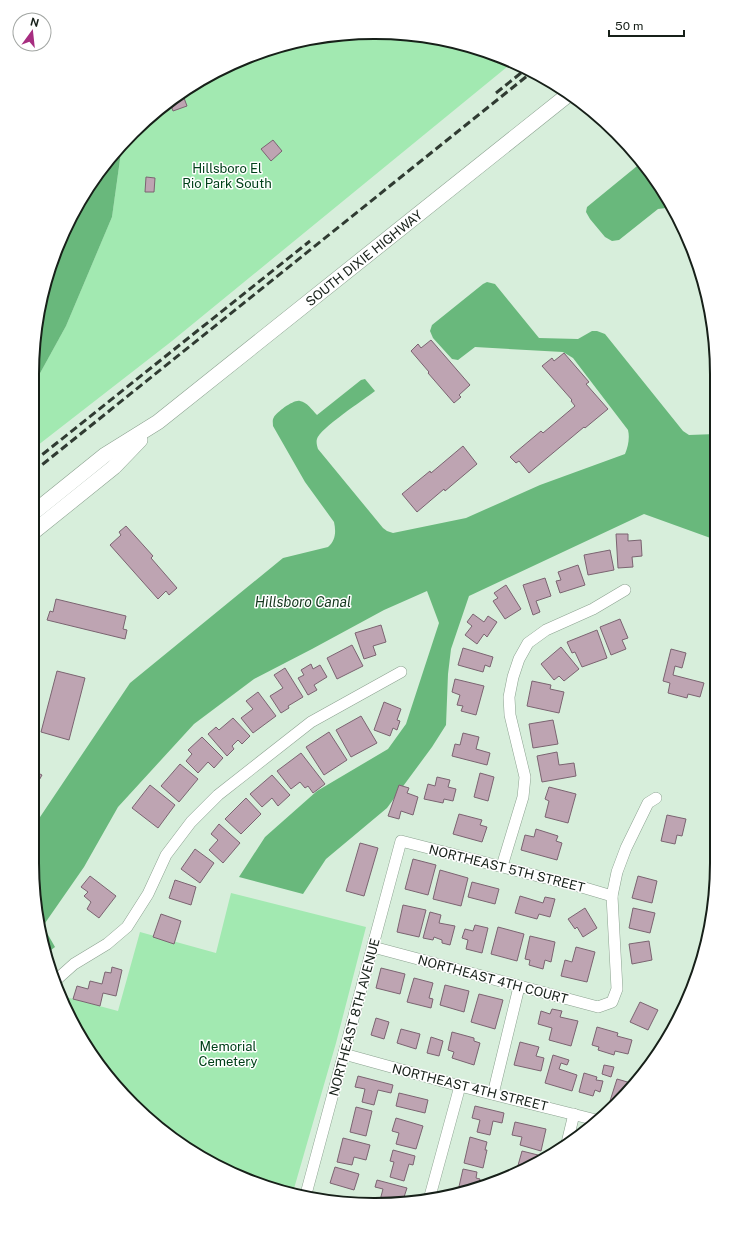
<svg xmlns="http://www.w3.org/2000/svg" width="749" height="1237" font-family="'Public Sans',sans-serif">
<rect width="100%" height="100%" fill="#d7eedb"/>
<g fill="#a2e9b1">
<polygon points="375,32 442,39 506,58 513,62 172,341 33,449 33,386 66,326 112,217 122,145 132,132 184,90 244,58 308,39"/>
<polygon points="231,893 366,927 336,1043 293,1192 265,1187 166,1134 103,1071 62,996 118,1011 140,932 216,953"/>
</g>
<g fill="#69b87c">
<polygon points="122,145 112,217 66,326 33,386 33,352 50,264 90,184"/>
<polygon points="642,162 673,208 666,208 658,209 619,240 612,241 605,237 590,219 586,212 587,207"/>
<path d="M487,282l8,2 44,54 39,1 14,-8h5l8,3 78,97 6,4 27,-1v106l-72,-26 -175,82 -18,53 -3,25 -2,51 -14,22 -45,61 -61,51 -23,35 -64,-17 26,-40 52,-46 71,-42 18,-25 33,-101 -12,-32 -43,19 -72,39 -58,30 -60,45 -76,83 -34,60 -41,59 12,21 -8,6 -15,-91v-33l98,-146 153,-125 45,-11c8,-7 8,-16 6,-25l-29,-40 -32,-56c0,-3 -1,-6 1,-9 3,-5 20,-18 26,-16 7,1 12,9 17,14l44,-35 4,-1 10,12c-10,8 -56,38 -58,48 -1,3 0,7 1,10l65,79 4,3 6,2 73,-15 74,-33 85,-31c3,-7 5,-16 3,-24l-55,-72 -10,-6 -88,-5 -17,13 -6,-1 -19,-21 -3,-7 2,-6 51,-41z"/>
</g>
<g fill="#bea4b2" stroke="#7b6471">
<polygon points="184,98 187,106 173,111 170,103"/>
<polygon points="273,140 282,151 271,161 261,149"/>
<polygon points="146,177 155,178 154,192 145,192"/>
<polygon points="431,340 470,385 459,395 461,397 454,403 428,373 429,372 411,351 418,344 421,348"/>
<polygon points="564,353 589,382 586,384 608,409 585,428 584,427 529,473 519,461 516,463 510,457 541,431 543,433 575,406 571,401 572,400 542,366 552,358 554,361"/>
<polygon points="463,446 477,464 445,491 444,489 417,512 402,494 430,471 431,473"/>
<polygon points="126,526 153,556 151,558 177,588 169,595 166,591 158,599 110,545 121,535 119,532"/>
<polygon points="616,534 628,534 628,541 641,540 642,556 632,557 633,567 618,568"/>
<polygon points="610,550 614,570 588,575 584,555"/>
<polygon points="578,565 585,585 560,593 556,581 561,580 558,572"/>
<polygon points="545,578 551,596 536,601 540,612 533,615 523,585"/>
<polygon points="506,585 521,609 505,619 493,601 498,598 494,593"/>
<polygon points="56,599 126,616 123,629 127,630 125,639 47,620 50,611 53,612"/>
<polygon points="473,614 484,622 488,616 497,622 487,637 484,634 477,644 465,635 472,626 467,622"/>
<polygon points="620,619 628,638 622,640 626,649 611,655 600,627"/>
<polygon points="381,625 386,642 373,646 376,655 364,659 355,633"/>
<polygon points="597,630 607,658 582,667 575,652 572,653 567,642"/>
<polygon points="352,645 363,666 337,679 327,658"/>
<polygon points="561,647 579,669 564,681 559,676 554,680 541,664"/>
<polygon points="463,648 493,657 490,667 485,665 483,672 458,665"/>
<polygon points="671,649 686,653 682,668 675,666 673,675 704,683 700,697 688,694 687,698 668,693 670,683 663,681"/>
<polygon points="311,664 313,669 320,665 327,677 314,685 317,690 308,695 298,678 304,675 301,670"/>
<polygon points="285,668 303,697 288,706 289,708 281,713 270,696 283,688 274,675"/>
<polygon points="57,671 85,678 69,740 41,732"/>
<polygon points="455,679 484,686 476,715 461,711 463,706 457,705 460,695 452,692"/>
<polygon points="532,681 551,685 550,689 564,692 559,713 527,706"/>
<polygon points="258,692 276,716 253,733 241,718 253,709 246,701"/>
<polygon points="384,702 401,709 397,720 400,721 397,730 393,728 390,736 374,730"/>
<polygon points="361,716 377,743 351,757 336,730"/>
<polygon points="233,718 250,736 242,744 238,740 232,746 234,749 227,756 208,734 216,727 219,730"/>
<polygon points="553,720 558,744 533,748 529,724"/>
<polygon points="329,732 347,760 324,775 306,747"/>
<polygon points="463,733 479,737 476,749 490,753 487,765 452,756 455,744 460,745"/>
<polygon points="202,737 223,758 214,768 208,762 198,773 186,761 192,754 188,750"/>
<polygon points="557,752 559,765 574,763 576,776 542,782 537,756"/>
<polygon points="301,753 325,784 313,793 308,786 305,788 300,782 291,789 277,771"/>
<polygon points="180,764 198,779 179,802 161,786"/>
<polygon points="32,770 42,775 32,793"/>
<polygon points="480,773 494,777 488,801 474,797"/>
<polygon points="272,775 290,795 278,806 272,798 262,807 250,794"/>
<polygon points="437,777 450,780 448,787 456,789 453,801 444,799 443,803 424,799 428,784 435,786"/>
<polygon points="150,785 175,805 158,828 132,808"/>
<polygon points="399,785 409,788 407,793 418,797 413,815 401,811 399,819 388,816"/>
<polygon points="549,787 576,794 568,823 545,817 549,801 545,799"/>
<polygon points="246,798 261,814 241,834 225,819"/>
<polygon points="459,814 482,820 480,825 487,827 482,842 453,834"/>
<polygon points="667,815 686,819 682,836 677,835 675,844 661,841"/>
<polygon points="219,824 240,843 223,863 209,850 218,840 211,834"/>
<polygon points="536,829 558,836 556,841 562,843 557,860 521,850 525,835 534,837"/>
<polygon points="360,843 378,848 364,896 346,891"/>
<polygon points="195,849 214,863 200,883 181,869"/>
<polygon points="413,859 436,865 428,895 405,889"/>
<polygon points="440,870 468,878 461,906 433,899"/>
<polygon points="90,876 116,896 99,918 87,909 91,902 84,896 88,892 81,887"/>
<polygon points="638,876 657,881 652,903 632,898"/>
<polygon points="175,880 196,887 191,905 169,898"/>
<polygon points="472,882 499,889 495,904 468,897"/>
<polygon points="520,896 543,903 545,897 555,899 550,917 539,914 537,919 515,913"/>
<polygon points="403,905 426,910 419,937 397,932"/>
<polygon points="585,908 597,928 583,937 577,927 575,929 568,919"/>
<polygon points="633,908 655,913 650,933 629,928"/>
<polygon points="430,912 441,915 439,923 455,926 450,945 442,943 442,940 434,937 433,940 423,938"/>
<polygon points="161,914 181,921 174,944 153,937"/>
<polygon points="475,925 488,928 482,953 466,949 468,940 462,938 465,929 473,931"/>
<polygon points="498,927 524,934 517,961 491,954"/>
<polygon points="530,936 555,942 551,962 545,960 543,969 529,965 530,960 525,959"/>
<polygon points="649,941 652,960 632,964 629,944"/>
<polygon points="576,947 595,952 587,982 561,976 565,960 572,962"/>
<polygon points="112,967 122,970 116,996 103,993 100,1006 73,999 77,986 88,989 90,981 102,984 105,972 111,973"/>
<polygon points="381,968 405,974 400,994 376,988"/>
<polygon points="414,978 433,983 429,998 433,999 431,1008 407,1002"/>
<polygon points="445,985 469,991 464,1012 440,1005"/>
<polygon points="479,994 503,1000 495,1029 471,1022"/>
<polygon points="640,1002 658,1010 648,1030 630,1022"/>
<polygon points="552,1009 562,1011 560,1017 578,1021 571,1046 549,1040 552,1028 538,1024 541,1011 550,1014"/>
<polygon points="376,1018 389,1022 384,1039 371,1035"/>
<polygon points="597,1027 618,1033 617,1036 632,1040 628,1054 615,1051 614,1055 598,1050 599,1047 592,1045"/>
<polygon points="401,1029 420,1034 416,1049 397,1043"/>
<polygon points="452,1032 474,1038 474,1041 480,1043 474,1065 452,1058 454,1052 448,1050"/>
<polygon points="431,1037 443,1041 439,1056 427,1053"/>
<polygon points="520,1042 539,1047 536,1056 544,1058 541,1071 514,1065"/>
<polygon points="553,1055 569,1060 567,1065 561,1063 559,1069 577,1075 572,1091 545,1083"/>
<polygon points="604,1065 614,1067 611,1077 602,1074"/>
<polygon points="584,1073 597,1077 596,1080 603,1081 600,1092 595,1090 593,1096 579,1092"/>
<polygon points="358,1076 393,1085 391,1093 378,1090 374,1105 362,1102 365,1089 355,1087"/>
<polygon points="617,1079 631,1083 613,1102 610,1101"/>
<polygon points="399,1093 428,1100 425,1113 396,1106"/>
<polygon points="475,1106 504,1113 502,1123 493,1121 490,1135 477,1132 480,1120 472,1118"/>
<polygon points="356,1107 372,1111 366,1136 350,1132"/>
<polygon points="396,1118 423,1126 416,1149 396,1144 399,1133 392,1131"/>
<polygon points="515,1122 546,1129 541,1151 520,1145 522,1137 512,1135"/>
<polygon points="470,1137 487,1142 485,1150 487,1150 483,1168 464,1163"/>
<polygon points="343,1138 370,1145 366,1160 354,1157 352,1165 337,1162"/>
<polygon points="393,1150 415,1156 413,1165 409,1164 404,1181 390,1177 394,1162 390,1161"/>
<polygon points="522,1151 538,1155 537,1159 517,1169"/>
<polygon points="335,1167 359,1174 354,1190 330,1183"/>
<polygon points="463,1169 477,1172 476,1178 480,1179 478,1188 473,1187 472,1189 458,1191"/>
<polygon points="377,1180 407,1188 403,1200 379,1204 383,1189 375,1187"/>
</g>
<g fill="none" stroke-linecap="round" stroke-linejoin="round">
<defs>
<g id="minor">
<polyline points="502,866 523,797 525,777 510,715 509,697 513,677 519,659 528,643 546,630 593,609 625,590"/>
<polyline points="373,947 598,1007 612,1002 617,989 612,896 617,872 626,848 648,803 656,798"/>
<polyline points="55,981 74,964 107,944 127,927 148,894 166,855 191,822 218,795 311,722 401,672"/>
<polyline points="344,1054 460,1086 596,1120"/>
<polyline points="493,1094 519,987"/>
<polyline points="567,1143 574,1114"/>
<polyline points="306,1194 401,841 585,888 612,896"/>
<polyline points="430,1196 460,1086"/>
</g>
<g id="secondary">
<path id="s1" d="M33,513l72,-58 53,-33 411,-328"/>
<polyline points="32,533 114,467 140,440"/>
</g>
</defs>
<use href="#minor" stroke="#8ca290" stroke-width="12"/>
<use href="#secondary" stroke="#8ca290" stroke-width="16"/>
<use href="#minor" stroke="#fff" stroke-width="11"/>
<use href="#secondary" stroke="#fff" stroke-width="15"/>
<g stroke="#303b32" stroke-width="3" stroke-dasharray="8 4" stroke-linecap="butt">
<polyline points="496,93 526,69"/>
<polyline points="33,462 310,241"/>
<polyline points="33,472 532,72"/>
</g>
</g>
<g text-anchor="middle" stroke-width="3" stroke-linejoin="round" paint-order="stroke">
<g font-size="13" fill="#004019" stroke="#fff">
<text x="227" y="173">Hillsboro El<tspan x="227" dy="15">Rio Park South</tspan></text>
<text x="228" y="1051">Memorial<tspan x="228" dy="15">Cemetery</tspan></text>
</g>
<g font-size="13" fill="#172019" stroke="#fff">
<text dy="5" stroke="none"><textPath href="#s1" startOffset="418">SOUTH DIXIE HIGHWAY</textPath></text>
<text transform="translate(507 868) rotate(14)" y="5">NORTHEAST 5TH STREET</text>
<text transform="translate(493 979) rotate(15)" y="5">NORTHEAST 4TH COURT</text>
<text transform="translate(354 1017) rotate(-75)" y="5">NORTHEAST 8TH AVENUE</text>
<text transform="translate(470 1087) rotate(14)" y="5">NORTHEAST 4TH STREET</text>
</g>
<g font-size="14" font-style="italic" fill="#16381f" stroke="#fff">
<text x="303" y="607">Hillsboro Canal</text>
</g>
</g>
<path d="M0 0H749V1237H0ZM374 39H375A335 335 0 0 1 710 374V863A335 335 0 0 1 375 1198H374A335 335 0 0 1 39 863V374A335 335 0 0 1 374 39Z" fill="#fff" fill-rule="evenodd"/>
<path fill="none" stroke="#172019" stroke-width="2" d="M374 39H375A335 335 0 0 1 710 374V863A335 335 0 0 1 375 1198H374A335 335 0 0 1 39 863V374A335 335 0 0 1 374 39Z"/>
<g transform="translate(32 32) rotate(15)"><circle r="19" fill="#ffffff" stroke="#a2a6a3"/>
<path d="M0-3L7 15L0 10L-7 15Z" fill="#a72d80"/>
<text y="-6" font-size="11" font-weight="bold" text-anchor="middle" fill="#172019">N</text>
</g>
<path d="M609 30v6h75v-6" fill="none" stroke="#172019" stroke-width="2"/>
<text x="615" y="30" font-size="12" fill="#172019" stroke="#ffffff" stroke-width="3" paint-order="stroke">50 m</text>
</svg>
